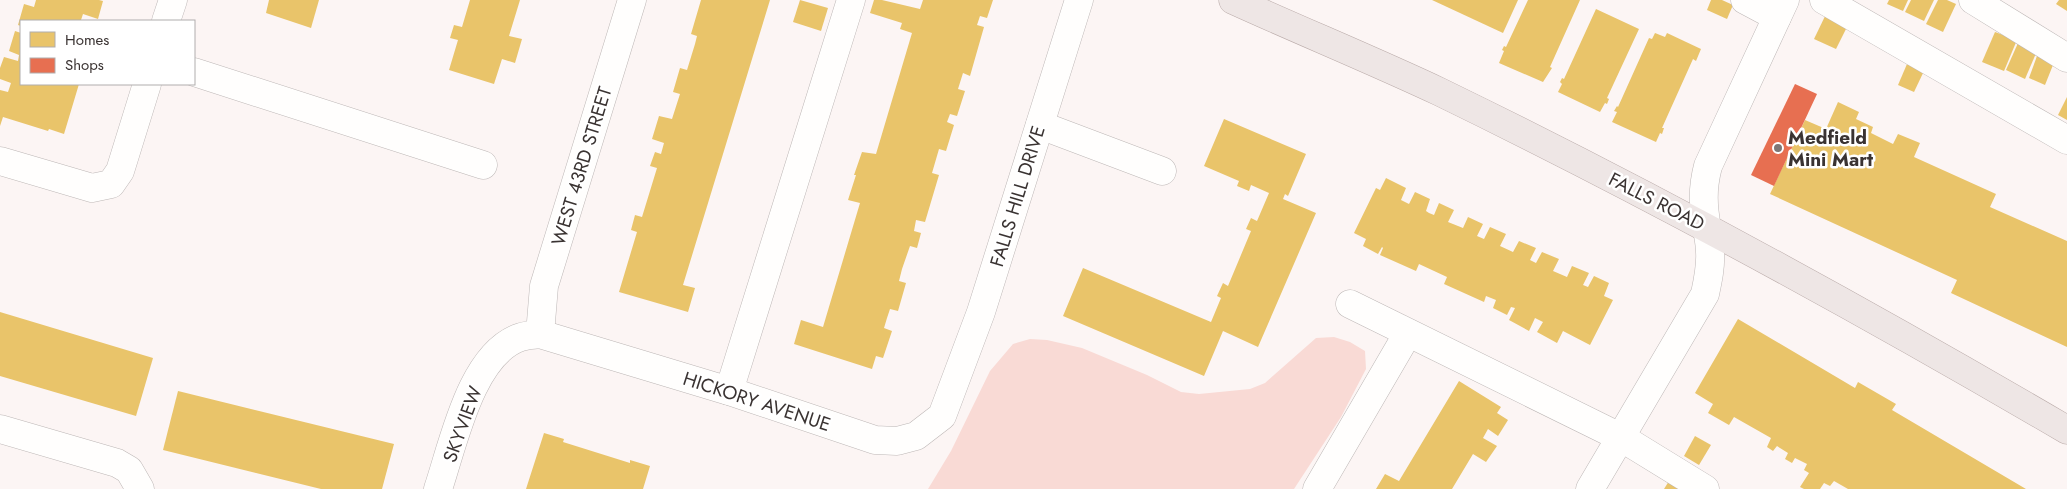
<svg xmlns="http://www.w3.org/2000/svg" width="2067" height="489" font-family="Jost,sans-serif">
<rect width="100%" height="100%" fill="#fcf5f4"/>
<polygon fill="#f9dad5" points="1334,337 1350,342 1365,351 1366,369 1341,417 1294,489 928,489 951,451 990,371 1013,344 1030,339 1047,340 1082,348 1147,375 1181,392 1199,394 1250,389 1265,383 1316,338"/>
<g fill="#e9c46a">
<polygon points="36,0 99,0 103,1 98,19 83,14 81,20 84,21 21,21 21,26 18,25 24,4 34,7"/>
<polygon points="269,0 319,0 311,28 266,13"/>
<polygon points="470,0 520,0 509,36 522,39 515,63 502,59 494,84 449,70 458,40 450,38 454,25 462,27"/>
<polygon points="701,0 770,0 683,285 695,288 688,312 619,292 637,232 631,230 635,215 642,217 657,168 650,166 655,152 661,154 664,143 652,139 659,116 672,119 680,94 673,92 680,68 687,70 695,44 697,36 691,34"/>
<polygon points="800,0 828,8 821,31 793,22"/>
<polygon points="874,0 882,0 920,9 923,0 993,0 987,18 980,16 977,25 984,27 970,76 963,73 958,89 965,91 957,116 950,114 947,122 954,125 946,151 939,149 932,173 939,175 925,222 916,220 914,231 921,233 917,248 910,246 902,269 899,281 906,283 898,311 890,309 887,318 884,328 892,331 883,358 876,356 872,369 794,344 801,320 823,327 860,203 848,200 856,175 854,175 862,152 876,154 912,33 900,29 902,23 870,13"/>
<polygon points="1432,0 1518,0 1503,33"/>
<polygon points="1528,0 1580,0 1550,67 1552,68 1543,82 1499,63 1504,51 1502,50 1504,46 1506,47"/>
<polygon points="1711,0 1722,0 1733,5 1727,19 1707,10"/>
<polygon points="1889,0 1908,0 1903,11 1887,4"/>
<polygon points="1911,0 1934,0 1924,21 1905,12"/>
<polygon points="1938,0 1947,0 1956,4 1943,32 1926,24"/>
<polygon points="2059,0 2067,0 2067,11 2056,4"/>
<polygon points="1596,9 1639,29 1607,98 1609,99 1607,104 1605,103 1600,112 1558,92 1562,84 1560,82 1562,78 1564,79"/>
<polygon points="1828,10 1850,21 1836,49 1814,39"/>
<polygon points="15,31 21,33 21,84 79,84 64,134 49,129 48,131 3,117 0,126 0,90 8,92 11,83 0,79 0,68 4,57 18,61 19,55 9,51"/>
<polygon points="1995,32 2017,40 2004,71 1982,62"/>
<polygon points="1655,33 1665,37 1667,33 1701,49 1696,61 1693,59 1662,128 1664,128 1662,134 1660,133 1656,142 1612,122 1617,112 1614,111 1617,106 1618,107 1649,38 1652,39"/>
<polygon points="2018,43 2037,51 2025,79 2006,70"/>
<polygon points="2037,56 2055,60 2045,85 2029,78"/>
<polygon points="1907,64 1924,71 1914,92 1898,85"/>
<polygon points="2067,97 2067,120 2058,115"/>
<polygon points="1838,102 1859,112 1856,119 1873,127 1871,133 1893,144 1898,134 1920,143 1914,157 1996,194 1990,207 2067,241 2067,347 1951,293 1957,280 1770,194 1805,120 1826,129"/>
<polygon points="1224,119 1306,154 1288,196 1285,194 1283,199 1316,213 1258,347 1223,331 1204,376 1063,316 1083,268 1211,322 1221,298 1217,296 1223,283 1228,286 1251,231 1246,229 1251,218 1257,221 1269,193 1251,185 1249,191 1237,186 1239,181 1204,166"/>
<polygon points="1386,178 1406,188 1401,200 1409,204 1415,192 1430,199 1426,211 1429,213 1434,215 1439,203 1454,210 1448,222 1463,228 1468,217 1483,224 1477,236 1484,239 1490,227 1506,234 1500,246 1513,252 1519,241 1536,248 1530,260 1536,263 1542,252 1559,259 1553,271 1567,277 1572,266 1589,273 1583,285 1588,287 1594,276 1609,283 1604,296 1613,300 1590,345 1563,331 1557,343 1537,332 1543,322 1535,318 1529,331 1509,320 1515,308 1511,307 1507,315 1493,308 1496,300 1486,296 1484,302 1444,284 1447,277 1419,264 1416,271 1380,255 1383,248 1382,247 1378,254 1363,246 1366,239 1354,233 1376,188 1380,190"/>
<polygon points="0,312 153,358 136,416 0,376"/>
<polygon points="1738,319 1855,388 1858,382 1896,404 1892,410 2026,489 1848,489 1834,481 1830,486 1824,483 1820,489 1804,489 1800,487 1809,473 1804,470 1807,464 1795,458 1792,463 1785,459 1788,453 1777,446 1773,451 1767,447 1771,438 1734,417 1729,425 1708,413 1713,404 1695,393"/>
<polygon points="1459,381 1501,407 1497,413 1508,420 1498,436 1488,429 1483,438 1497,446 1486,462 1473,454 1452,489 1376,489 1385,474 1399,481"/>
<polygon points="178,391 394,444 382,489 321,489 163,450"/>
<polygon points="544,433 564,439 563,442 630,463 630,460 650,466 643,489 526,489"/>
<polygon points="1695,436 1711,445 1699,465 1684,456"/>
<polygon points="1669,481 1682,489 1664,489"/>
</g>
<polygon fill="#e76f51" points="1795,84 1817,94 1774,186 1751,175"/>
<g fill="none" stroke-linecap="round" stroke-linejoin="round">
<defs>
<g id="minor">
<polyline points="1745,0 1777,17"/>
<polyline points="1824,0 2067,140"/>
<polyline points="1973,0 2067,58"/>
<polyline points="166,21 173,0"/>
<polyline points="194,72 483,165"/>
<polyline points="1040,125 1162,171"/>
<polyline points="0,161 92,188 111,184 120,171 147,84"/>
<polyline points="1350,304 1622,438 1705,489"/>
<polyline points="540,334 544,286 632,0"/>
<polyline points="729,391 851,0"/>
<polyline points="0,429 117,463 129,470 140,489"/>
<path d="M438,489c15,-44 33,-136 83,-152 6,-2 13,-2 19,-3l189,57 146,49 22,1 19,-5 26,-20 39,-104 98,-312"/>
<polyline points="1317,489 1408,333"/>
<path d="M1590,489l115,-195c3,-14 6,-28 5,-42 0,-8 -2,-16 -3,-24 -4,-22 -5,-39 1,-62l77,-166"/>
</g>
<path id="major" d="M1233,0c68,31 139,60 207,92 214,104 422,218 627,338"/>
</defs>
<use href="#minor" stroke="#bdb7b6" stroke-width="29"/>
<use href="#major" stroke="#b9aaa8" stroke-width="29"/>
<use href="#minor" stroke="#fffefd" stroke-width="28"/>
<use href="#major" stroke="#eee6e5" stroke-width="28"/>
</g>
<circle fill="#7e7776" stroke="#fff" stroke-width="2" cx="1778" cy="148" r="5"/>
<g text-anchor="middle" stroke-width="5" stroke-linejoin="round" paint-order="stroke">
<g font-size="19" font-weight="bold" fill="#3a3332" stroke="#fff" text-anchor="start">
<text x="1788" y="144">Medfield<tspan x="1788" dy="22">Mini Mart</tspan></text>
</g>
<g font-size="19" fill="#3a3332" stroke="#fff">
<text transform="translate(581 166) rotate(-73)" y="7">WEST 43RD STREET</text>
<text transform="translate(1017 196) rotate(-73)" y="7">FALLS HILL DRIVE</text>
<text transform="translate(1657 201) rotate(27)" y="7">FALLS ROAD</text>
<text transform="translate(757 401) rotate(18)" y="7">HICKORY AVENUE</text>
<text transform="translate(462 424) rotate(-70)" y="7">SKYVIEW</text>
</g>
</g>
<rect x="20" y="20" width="175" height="65" fill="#ffffff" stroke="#b0adad"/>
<rect x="30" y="32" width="25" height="15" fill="#e9c46a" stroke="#b0adad"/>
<text x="65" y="45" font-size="15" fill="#3a3332">Homes</text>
<rect x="30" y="58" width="25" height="15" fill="#e76f51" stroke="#b0adad"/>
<text x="65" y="70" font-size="15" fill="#3a3332">Shops</text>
</svg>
